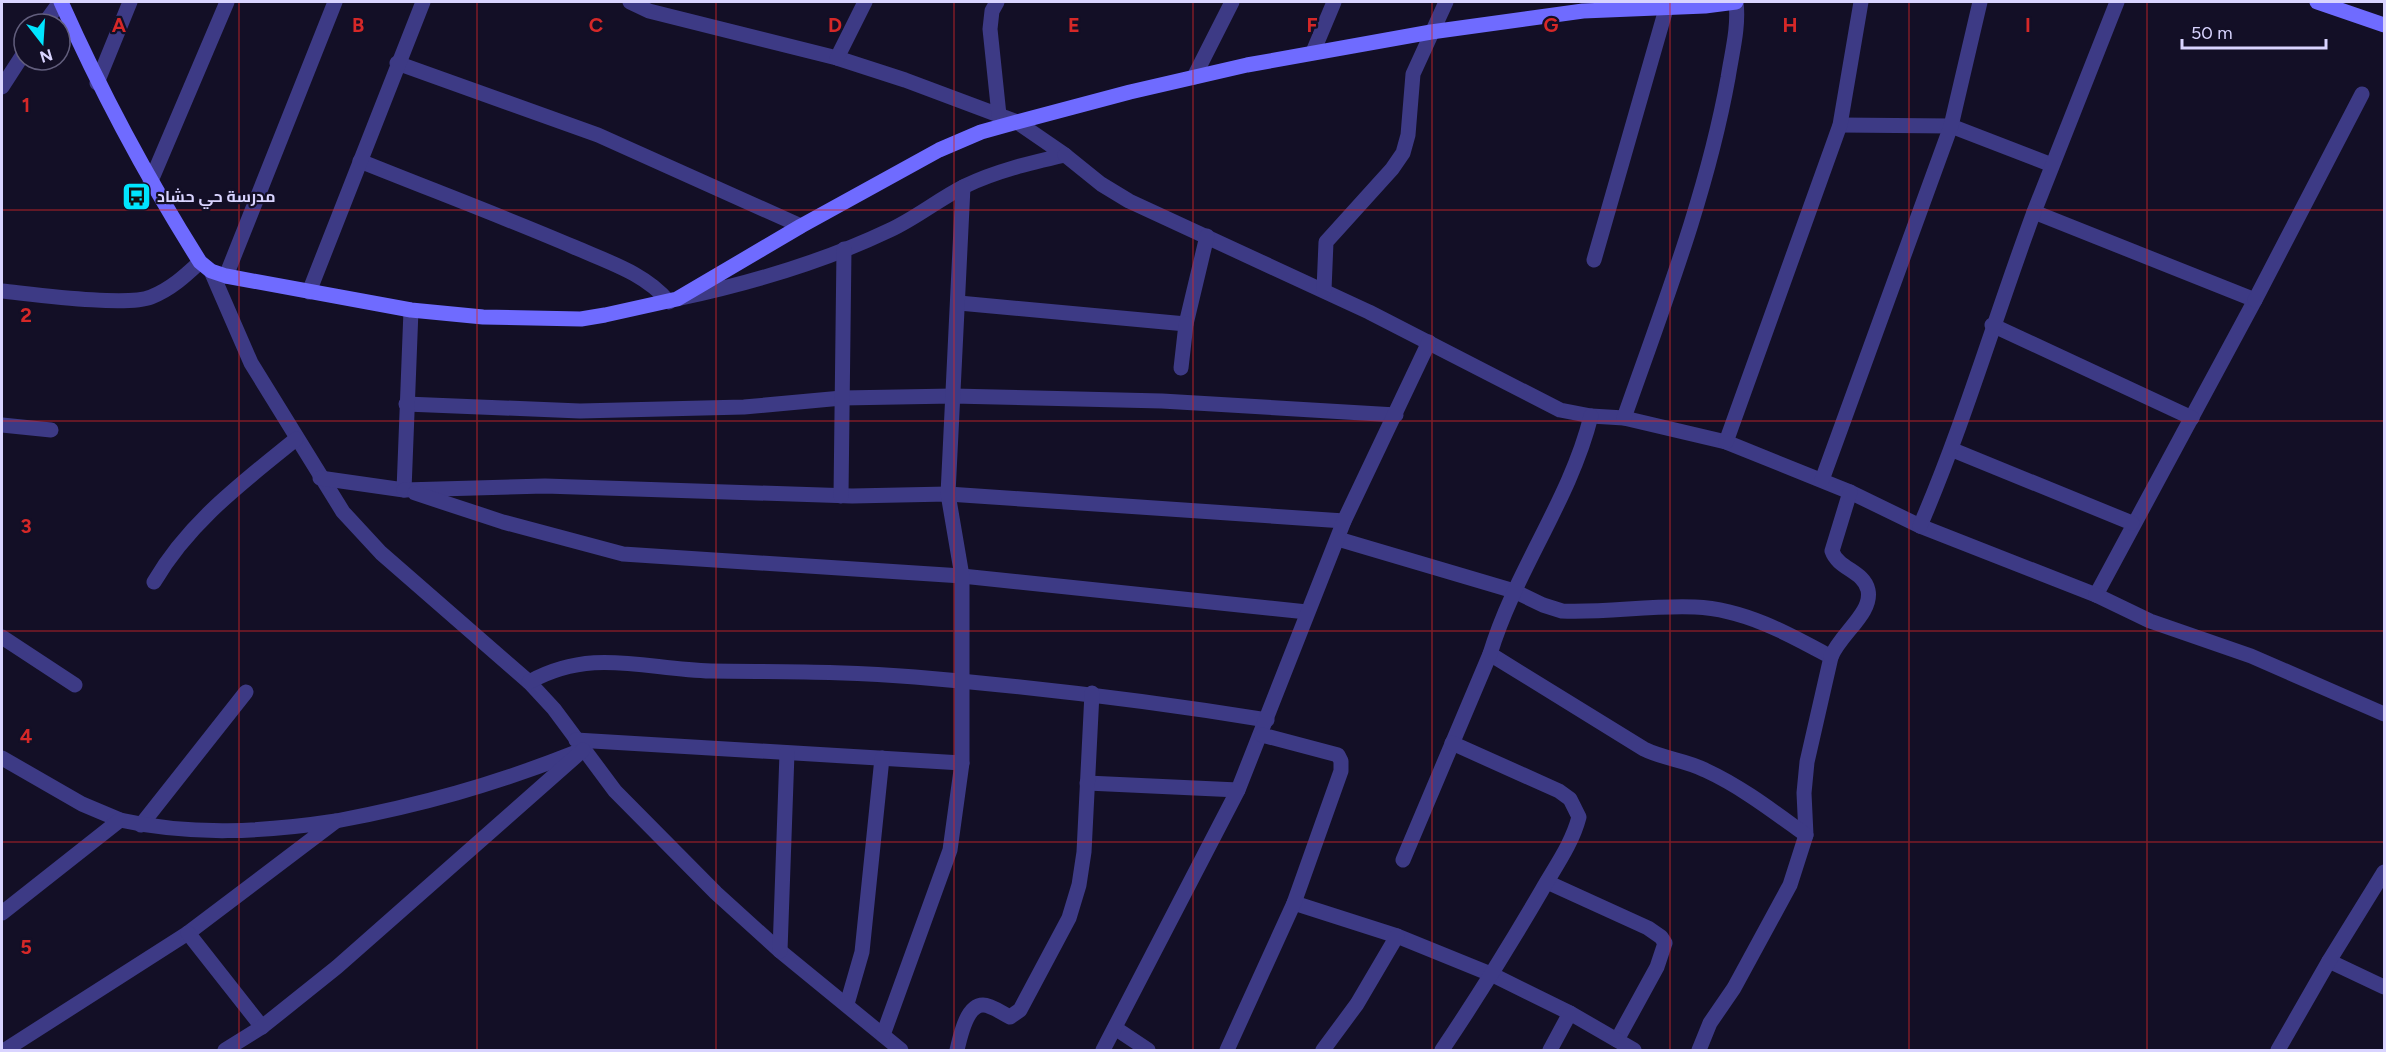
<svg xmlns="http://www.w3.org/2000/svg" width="2386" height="1052" font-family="Figtree,Cairo,sans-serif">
<rect width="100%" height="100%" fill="#130f26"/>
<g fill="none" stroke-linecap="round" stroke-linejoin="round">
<g stroke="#3d3a85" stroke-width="15">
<path d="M630,2l19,9 188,47 68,22 112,42 48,33c-35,8 -69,16 -100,31 -26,13 -49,32 -75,44 -65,31 -139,53 -209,68"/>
<polyline points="997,2 992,11 990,29 999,115"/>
<polyline points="44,24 60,2"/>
<polyline points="1313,52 1334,2"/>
<polyline points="837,58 865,2"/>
<polyline points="397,63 598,135 801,226"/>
<polyline points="1194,77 1232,2"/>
<polyline points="97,83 130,2"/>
<polyline points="2,87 24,53"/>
<polyline points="1840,125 1951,126 2052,165"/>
<polyline points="1065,155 1101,184 1129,201 1369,312 1560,410 1591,416 1624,418 1726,442 1850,492 1920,526 2096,595 2255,300 2034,212 2117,2"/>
<path d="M360,161c72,29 144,56 214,86 34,15 71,26 95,55"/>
<polyline points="150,183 227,2"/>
<polyline points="1594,260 1666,9"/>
<polyline points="211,271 251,363 343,512 381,553 529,682 554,709 615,791 716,893 780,951 901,1050"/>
<polyline points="226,276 335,2"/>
<polyline points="1324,290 1326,242 1392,169 1403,153 1408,135 1413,74 1446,2"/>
<path d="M2,291c30,3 124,16 149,6 20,-8 34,-21 49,-35"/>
<polyline points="309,292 423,2"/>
<polyline points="2255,300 2362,94"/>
<polyline points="959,303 1186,324 1207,236"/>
<polyline points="1992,325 2192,418"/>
<polyline points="1181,368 1186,324"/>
<polyline points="406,404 580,411 744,407 842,398 953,396 1162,401 1396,415"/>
<path d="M1624,418c39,-111 83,-224 104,-340 4,-26 11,-51 8,-76"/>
<polyline points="2,425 51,430"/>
<polyline points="1726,442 1840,125 1861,2"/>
<polyline points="1953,450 2132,523"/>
<polyline points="320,478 404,490 411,310"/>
<polyline points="1822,480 1951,126 1980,2"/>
<polyline points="404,490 545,486 852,496 948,494 1344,521"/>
<polyline points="415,493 503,522 623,554 962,576 1307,612"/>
<polyline points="841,496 844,249"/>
<path d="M1920,526c44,-102 75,-209 114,-314"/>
<path d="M1338,539l176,52 29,14 19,6c44,2 88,-6 133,-4 49,2 94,27 136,50l-24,105 -3,31 2,42 -16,50 -56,103 -24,35 -11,27"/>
<path d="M154,582c35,-60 89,-100 142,-143"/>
<polyline points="2096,595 2150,621 2251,656 2384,714"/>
<polyline points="2,637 75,685"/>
<path d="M1490,654l154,95c20,10 42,11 61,21 37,17 69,42 101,65"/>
<path d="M1831,657c9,-23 42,-44 37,-67 -4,-19 -30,-21 -36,-39l18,-59"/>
<path d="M529,682c63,-35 114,-13 182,-11 68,1 137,0 204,6 119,10 235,24 352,43"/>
<polyline points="576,740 962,763"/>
<polyline points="2,758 82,804 120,820"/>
<polyline points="1087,783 1238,790"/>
<path d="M336,821c85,-16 157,-36 238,-68"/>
<polyline points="141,825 246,692"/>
<path d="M1403,860l87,-206c25,-83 80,-154 101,-238"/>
<polyline points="1547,882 1648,928 1661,937 1665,943 1657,967 1617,1040"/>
<polyline points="1294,903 1397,936 1493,975 1570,1013"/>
<path d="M2,913l118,-93c72,16 144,12 216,1l-148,112 -183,117"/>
<polyline points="188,933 262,1027"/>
<polyline points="780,951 787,753"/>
<polyline points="2329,961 2384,987"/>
<polyline points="847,1004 862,952 882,758"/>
<polyline points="1115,1028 1148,1050"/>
<polyline points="883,1035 950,850 962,763 962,576 948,494 963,187"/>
<polyline points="225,1050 262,1027 337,967 583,750"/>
<path d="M957,1050c3,-12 9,-45 26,-45 8,0 19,8 27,12l10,-7 49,-92 10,-33 5,-33 8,-159"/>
<polyline points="1103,1050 1238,790 1344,521 1429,342"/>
<polyline points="1227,1050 1294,903 1341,771 1341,761 1338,755 1262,735"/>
<polyline points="1323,1050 1357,1004 1397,936"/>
<path d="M1442,1050c35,-52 68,-105 100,-160 13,-23 30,-46 37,-73l-9,-18 -11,-8 -107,-48"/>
<polyline points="1550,1050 1570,1013 1634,1050"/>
<polyline points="2278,1050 2329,961 2384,872"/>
</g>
<g stroke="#6f6bff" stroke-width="15">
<path d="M61,2c40,90 86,176 139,260l11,9 15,5 185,34 72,7 98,2 24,-4 72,-16 124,-73 138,-76 42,-18 36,-10 113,-30 117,-27 184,-33 152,-21 122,-5 31,-4"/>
<polyline points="2317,2 2384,25"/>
</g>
</g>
<path fill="none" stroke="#d62828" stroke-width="1.5" stroke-opacity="0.55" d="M239,2v1048M477,2v1048M716,2v1048M954,2v1048M1193,2v1048M1432,2v1048M1670,2v1048M1909,2v1048M2147,2v1048M2,210h2382M2,421h2382M2,631h2382M2,842h2382"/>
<defs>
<symbol id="bus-square" viewBox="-11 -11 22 22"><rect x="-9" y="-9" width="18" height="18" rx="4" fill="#00e5ff" stroke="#130f26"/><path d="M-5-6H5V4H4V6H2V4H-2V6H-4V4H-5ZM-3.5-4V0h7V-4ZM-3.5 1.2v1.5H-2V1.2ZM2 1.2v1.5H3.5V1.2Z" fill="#111"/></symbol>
</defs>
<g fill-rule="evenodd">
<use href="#bus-square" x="120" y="180" width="33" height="33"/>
</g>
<g text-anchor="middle" stroke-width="4.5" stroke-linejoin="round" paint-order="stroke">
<g font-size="16" font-weight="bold" fill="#d9d4ff" stroke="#130f26" text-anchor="start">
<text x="157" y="202">مدرسة حي حشاد</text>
</g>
</g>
<g font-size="20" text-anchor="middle" font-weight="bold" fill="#d62828" stroke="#130f26" stroke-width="4.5" stroke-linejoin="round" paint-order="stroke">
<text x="119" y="32">A</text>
<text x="358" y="32">B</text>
<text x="596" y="32">C</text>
<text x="835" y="32">D</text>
<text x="1074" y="32">E</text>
<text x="1312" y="32">F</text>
<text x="1551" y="32">G</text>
<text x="1790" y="32">H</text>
<text x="2028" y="32">I</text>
<text x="26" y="112">1</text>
<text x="26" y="322">2</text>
<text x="26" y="533">3</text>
<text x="26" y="743">4</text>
<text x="26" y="954">5</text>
</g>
<rect width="2386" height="1052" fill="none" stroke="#d9d4ff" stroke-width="6"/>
<g transform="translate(42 42) rotate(163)"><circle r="28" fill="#130f26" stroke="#625e7d" stroke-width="1.5"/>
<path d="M0-4.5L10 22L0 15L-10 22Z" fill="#00e5ff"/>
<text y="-9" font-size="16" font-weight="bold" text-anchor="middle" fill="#d9d4ff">N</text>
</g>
<path d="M2182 39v9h144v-9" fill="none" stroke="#d9d4ff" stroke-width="3"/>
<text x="2191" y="39" font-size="18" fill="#d9d4ff" stroke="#130f26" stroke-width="4.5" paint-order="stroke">50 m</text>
</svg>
